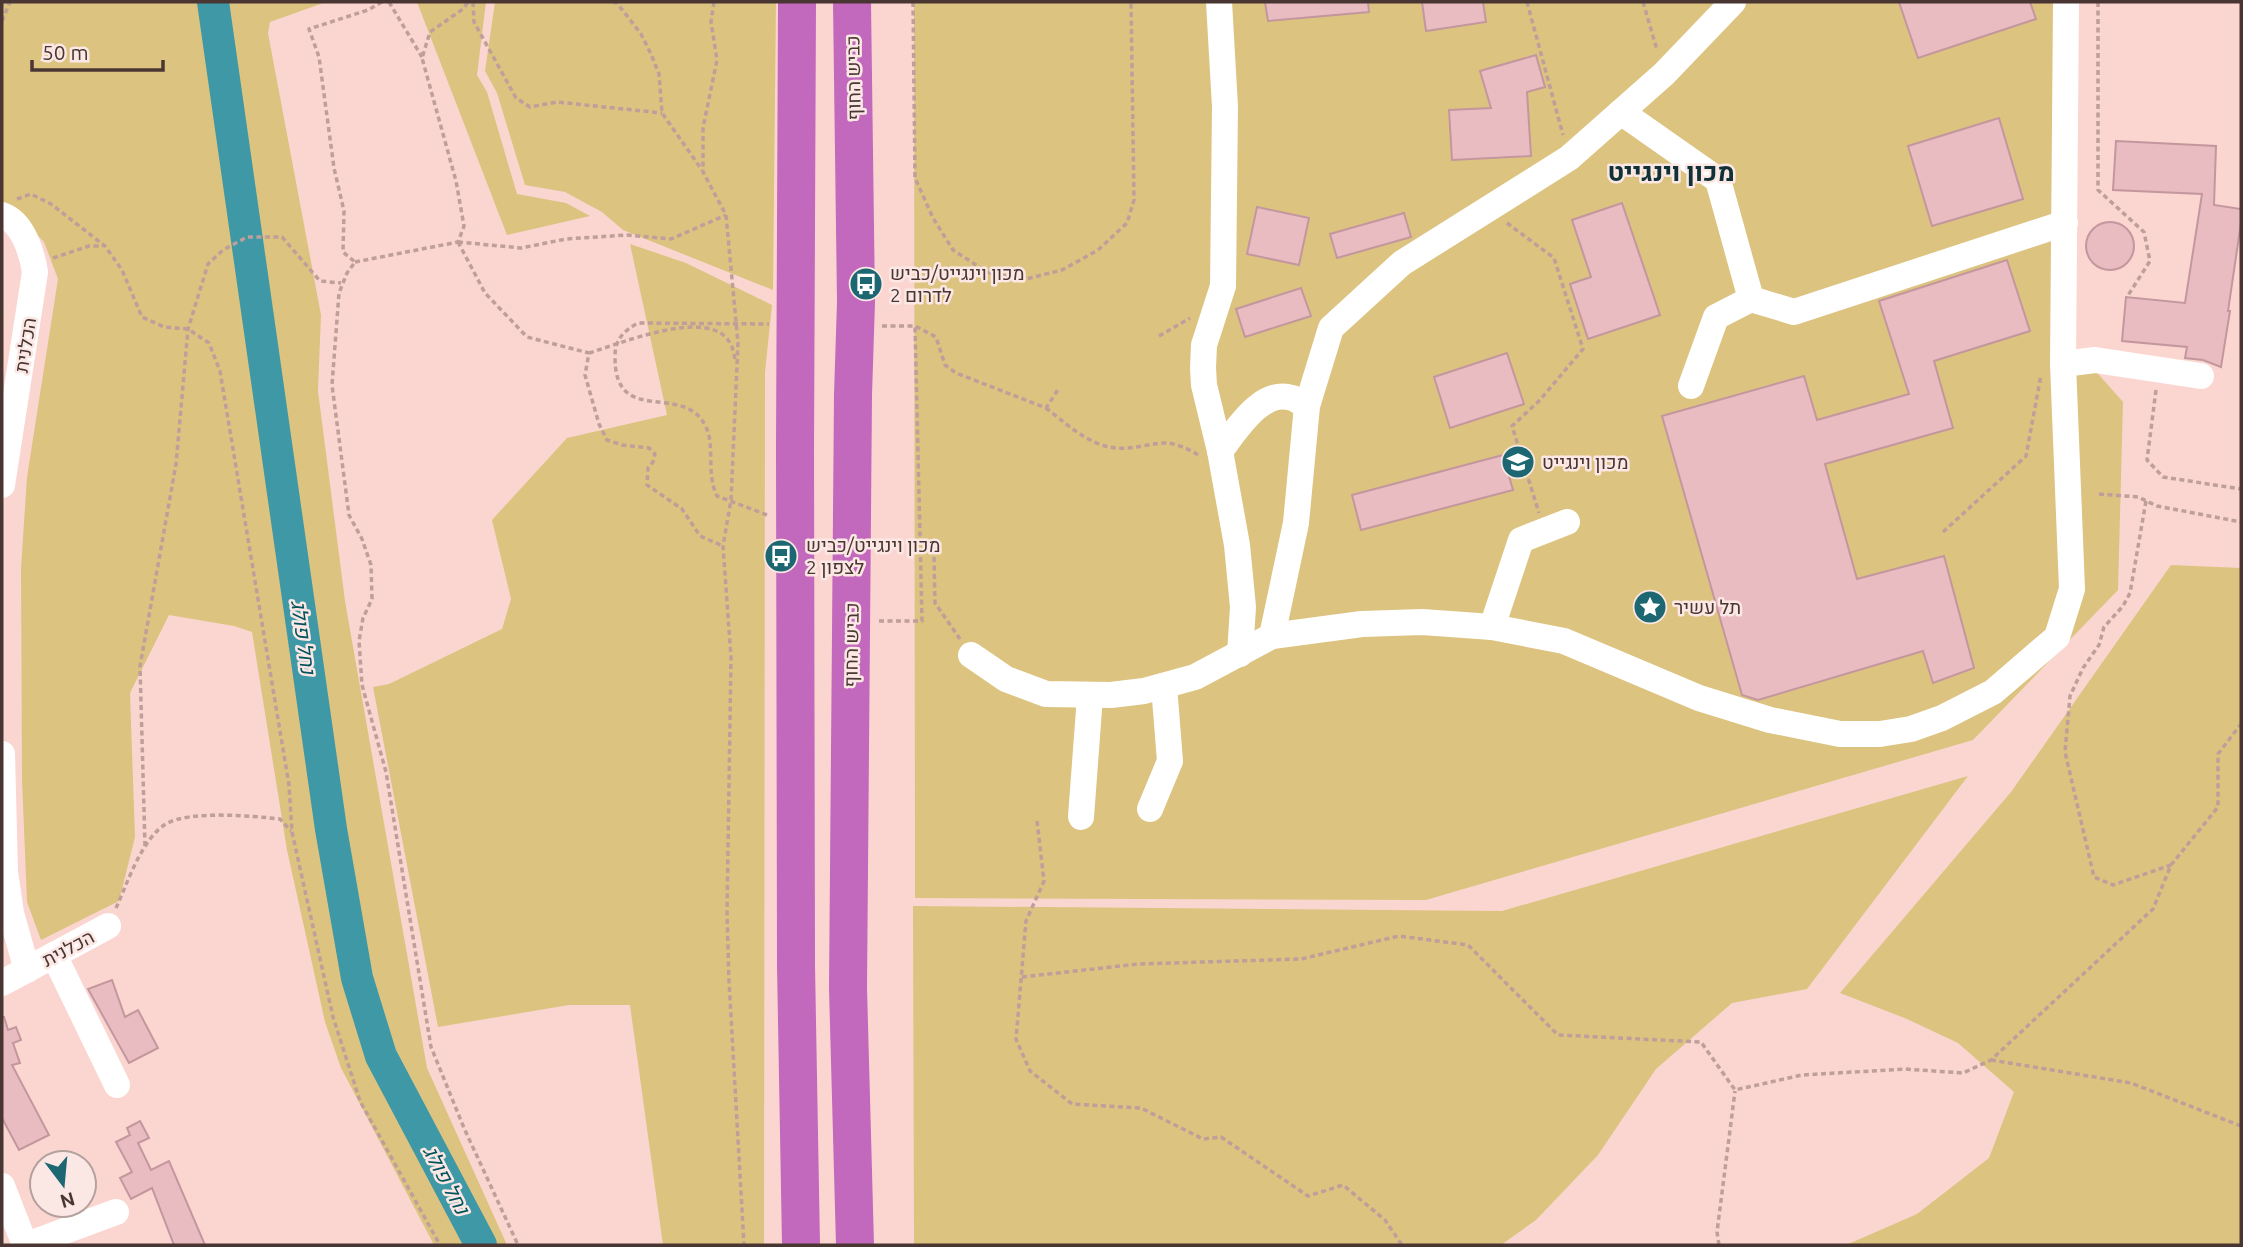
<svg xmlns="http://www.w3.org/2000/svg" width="2243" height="1247" font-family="Ubuntu,Heebo,sans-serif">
<rect width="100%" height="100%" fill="#fbd6d0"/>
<g fill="#ddc380">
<polygon points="2,2 326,2 270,22 268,33 321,315 318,391 345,601 427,1068 507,1245 434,1245 341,1068 325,1022 287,850 252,632 234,626 169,615 130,693 135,837 119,901 41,940 27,902 22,780 21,568 27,477 58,279 44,242 20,217 2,215"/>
<polygon points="417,2 486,2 477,75 487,92 517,194 566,203 590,216 507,235"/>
<polygon points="495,2 776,2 773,290 623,230 602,212 565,192 525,185 497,93 485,71"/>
<polygon points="914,2 2066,2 2069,341 2123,402 2118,590 1973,740 1426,900 915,898"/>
<polygon points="630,244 686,263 772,305 765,372 764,1245 663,1245 630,1005 569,1005 438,1027 373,687 389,684 502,629 511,599 492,520 567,438 667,415"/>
<polygon points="2171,565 2241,568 2241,1245 1846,1245 1917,1214 1989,1158 2014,1092 1958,1043 1907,1019 1840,993 2011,792"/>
<polygon points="1968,776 1807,989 1732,1003 1656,1069 1598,1155 1536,1220 1501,1245 914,1245 913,906 1502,911"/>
</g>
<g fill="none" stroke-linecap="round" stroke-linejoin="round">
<polyline stroke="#3e98a6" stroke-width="32" points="213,2 331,829 357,978 381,1056 481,1245"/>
</g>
<g fill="#e9bcc2" stroke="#c3979d" stroke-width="2">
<polygon points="1265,2 1368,2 1369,12 1268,21"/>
<polygon points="1422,2 1483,2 1486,22 1426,31"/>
<polygon points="1899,2 2030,2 2036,19 1918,58"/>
<polygon points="1536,55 1545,87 1527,92 1531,156 1452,160 1449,110 1491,108 1480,71"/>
<polygon points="1999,118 2023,199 1932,226 1908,146"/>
<polygon points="2116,141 2216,146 2214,205 2241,209 2241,223 2228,311 2230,311 2221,367 2203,360 2185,358 2187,347 2122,341 2126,297 2185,303 2202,194 2113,190"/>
<polygon points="1622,203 1660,315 1588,339 1570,284 1591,277 1572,220"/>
<polygon points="1257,207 1309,218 1299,265 1247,254"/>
<polygon points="1404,213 1411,237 1337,258 1330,234"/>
<circle cx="2110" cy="246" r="24"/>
<polygon points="2007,260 2030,331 1934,361 1953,428 1825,464 1857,579 1944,556 1974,668 1933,683 1923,651 1758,700 1742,695 1662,416 1804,376 1817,420 1909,394 1879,301"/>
<polygon points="1301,288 1311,316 1245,337 1236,309"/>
<polygon points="1507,353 1524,404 1450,428 1434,377"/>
<polygon points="1503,455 1513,490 1361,530 1352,495"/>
<polygon points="112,980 125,1017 138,1010 158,1048 129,1063 88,989"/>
<polygon points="2,1017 4,1017 8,1030 16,1027 21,1040 13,1043 20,1063 12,1065 49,1135 19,1150 2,1118"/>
<polygon points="140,1121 149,1138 138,1143 151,1170 169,1161 205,1245 174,1245 152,1188 131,1199 120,1178 132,1172 116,1142 130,1135 127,1128"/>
</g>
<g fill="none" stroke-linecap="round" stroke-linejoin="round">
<g stroke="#be9f9a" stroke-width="3.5" stroke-dasharray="5 3.5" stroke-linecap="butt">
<polyline points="382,2 368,10 309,29 319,57 334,168 344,211 343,252 355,262 347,273 339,293 332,385 349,515 362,539 371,565 372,599 363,618 359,641 362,685 386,772 431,1047 464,1128 518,1245"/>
<polyline points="389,2 422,57"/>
<polyline points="473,2 474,22 516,98 530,107 557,102 662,113"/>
<polyline points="613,2 617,3 641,34 651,54 659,74 662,113 702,170"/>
<polyline points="714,2 711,22 717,60 703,128 703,172 726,215 738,343 731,500 723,546 731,657 727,913 729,981 744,1245"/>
<polyline points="913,2 915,178 933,218 953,250 987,272 1022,280 1062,270 1098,250 1127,223 1134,200 1131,2"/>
<polyline points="1527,2 1563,135"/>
<polyline points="1643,2 1657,50"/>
<polyline points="2098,2 2098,190 2144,232 2150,261 2127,297"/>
<polyline points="2,21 10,2"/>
<polyline points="17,199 31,194 51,204 105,246 122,270 142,317 164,327 188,329 209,343 220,371 289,785 292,832 333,1017 360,1101 440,1245"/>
<polyline points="1507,223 1554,258 1583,349 1540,400 1512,426 1539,513"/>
<polyline points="458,242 485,293 527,337 589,353 585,375 599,424 607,440 622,445 649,448 655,454 653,462 648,468 647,485 682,509 700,536 723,546"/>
<polyline points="458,242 521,248 566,239 627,235 671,239 726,215"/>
<polyline points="53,258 89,246 103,246"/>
<polyline points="355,262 458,242 464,226 456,181 422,58 430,32 463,9 468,2"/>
<polyline points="882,326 915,326 936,337 945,365 956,373 1046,408 1059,388"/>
<polyline points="1159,336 1190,318"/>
<path d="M589,353c30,-9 121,-47 141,-10 3,5 4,11 5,16"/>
<polyline points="2156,390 2147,460 2163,477 2241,489"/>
<path d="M1046,408c17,13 37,32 59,38 21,6 39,-2 60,-3 12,0 25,7 35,13"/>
<polyline points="2099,494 2138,497 2157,506 2241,522"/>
<polyline points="2146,501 2130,593 2123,606 2104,627 2099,645 2083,668 2070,696 2065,752 2094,877 2113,885 2171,865"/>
<path d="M767,515l-50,-19c-11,-22 -2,-51 -11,-69 -22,-47 -92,2 -91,-71 0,-17 9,-25 23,-33l131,1"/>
<polyline points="1943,532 2026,456 2041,375"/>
<polyline points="934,557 935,603 960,639"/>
<polyline points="879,621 922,621 915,326"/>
<polyline points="1037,821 1044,881 1026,921 1016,1039 1030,1071 1072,1104 1141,1108 1203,1139 1221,1137 1308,1196 1343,1185 1385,1220 1402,1245"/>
<polyline points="145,846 140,666 176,464 188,329 208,264 223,250 247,237 282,237 320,281 341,283"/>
<path d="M116,908c11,-24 26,-70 50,-84 23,-14 87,-8 114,-5l11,12"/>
<polyline points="1022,977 1138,964 1301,959 1399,936 1468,945 1558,1035 1701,1042 1735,1090 1802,1075 1905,1069 1963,1073 1991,1060 2153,909 2171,865 2218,807 2218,754 2241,724"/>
<polyline points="1991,1060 2131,1083 2241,1126"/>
<polyline points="1719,1245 1717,1232 1735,1091"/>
</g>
<g stroke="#fff" stroke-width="26">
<polyline points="1219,2 1225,107 1223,286 1204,345 1203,368 1204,385 1220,451 1237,545 1243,607 1240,654"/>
<polyline points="1621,112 1718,180 1751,299 1794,312 2065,223"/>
<path d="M2,215c21,7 30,38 33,57l-33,213"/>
<polyline points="2063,364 2095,360 2201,376"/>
<polyline points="1691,386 1716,317 1751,299"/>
<path d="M1220,451c16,-20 41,-63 72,-53 5,1 10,6 15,8"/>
<polyline points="1492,627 1521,540 1567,522"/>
<polyline points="1272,636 1296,523 1307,406 1331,328 1402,263 1569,158 1664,74 1733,2"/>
<polyline points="971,655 1006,679 1046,694 1111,695 1144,691 1195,677 1272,636 1362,624 1422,622 1492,627 1564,641 1699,698 1770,720 1840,734 1880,734 1911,729 1942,718 1993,692 2057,637 2072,589 2063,364 2066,2"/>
<polyline points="2,754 5,872 11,913 27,970"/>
<polyline points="1150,809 1170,761 1164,686"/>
<polyline points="1081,817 1090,696"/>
<polyline points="54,955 117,1085"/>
<polyline points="2,983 108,926"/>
<polyline points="2,1186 25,1245"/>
<polyline points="27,1245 116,1212"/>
</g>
<g stroke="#c268bd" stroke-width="38">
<polyline points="797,2 795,450 796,965 801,1245"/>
<polyline points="852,2 856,302 853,395 848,988 855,1245"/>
</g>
</g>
<defs>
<symbol id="bus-disc" viewBox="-11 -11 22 22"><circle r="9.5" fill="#1c6772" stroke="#fbe8e5"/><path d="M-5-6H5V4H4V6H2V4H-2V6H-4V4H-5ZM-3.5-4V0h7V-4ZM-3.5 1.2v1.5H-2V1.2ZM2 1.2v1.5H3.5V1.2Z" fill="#fff"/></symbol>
<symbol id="university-disc" viewBox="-11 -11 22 22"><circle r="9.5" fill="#1c6772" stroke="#fbe8e5"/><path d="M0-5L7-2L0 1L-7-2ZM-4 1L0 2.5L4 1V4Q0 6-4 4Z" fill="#fff"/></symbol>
<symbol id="sight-disc" viewBox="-11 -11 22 22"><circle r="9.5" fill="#1c6772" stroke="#fbe8e5"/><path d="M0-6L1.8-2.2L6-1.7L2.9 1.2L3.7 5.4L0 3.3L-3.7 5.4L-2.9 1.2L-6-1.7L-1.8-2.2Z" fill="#fff"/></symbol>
</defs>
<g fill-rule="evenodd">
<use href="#bus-disc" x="847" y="265" width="38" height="38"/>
<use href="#university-disc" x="1499" y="443" width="38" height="38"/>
<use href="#bus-disc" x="762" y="537" width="38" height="38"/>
<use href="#sight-disc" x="1631" y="588" width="38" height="38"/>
</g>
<g text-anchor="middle" stroke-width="5" stroke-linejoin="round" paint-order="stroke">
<g font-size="19" fill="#493633" stroke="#fbe8e5">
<text transform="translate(853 78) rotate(-91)" y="7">כביש החוף</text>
<text transform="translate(25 345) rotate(-81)" y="7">הכלנית</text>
<text transform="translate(851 645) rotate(-89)" y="7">כביש החוף</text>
<text transform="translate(68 948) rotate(-28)" y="7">הכלנית</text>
</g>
<g font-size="19" fill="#493633" stroke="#fbe8e5" text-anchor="start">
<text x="890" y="280">מכון וינגייט/כביש<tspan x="890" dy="22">2 לדרום</tspan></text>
<text x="1542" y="469">מכון וינגייט</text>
<text x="806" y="552">מכון וינגייט/כביש<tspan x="806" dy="22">2 לצפון</tspan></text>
<text x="1674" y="614">תל עשיר</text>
</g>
<g font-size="21" font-style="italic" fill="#00535d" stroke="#fbe8e5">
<text transform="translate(303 637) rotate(82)" y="7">נחל פולג</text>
<text transform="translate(446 1180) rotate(62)" y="7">נחל פולג</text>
</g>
<g font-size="26" font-weight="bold" fill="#103237" stroke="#fbe8e5">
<text x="1671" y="181">מכון וינגייט</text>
</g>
</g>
<rect width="2243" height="1247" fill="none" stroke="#493633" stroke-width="7"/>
<g transform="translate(63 1184) rotate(164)"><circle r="33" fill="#fbe8e5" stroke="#b4a19e" stroke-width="2"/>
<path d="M0-5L12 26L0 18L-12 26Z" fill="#1c6772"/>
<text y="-10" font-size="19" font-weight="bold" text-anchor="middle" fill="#493633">N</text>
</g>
<path d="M32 60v10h131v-10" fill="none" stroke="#493633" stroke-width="3.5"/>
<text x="42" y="60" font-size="21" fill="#493633" stroke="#fbe8e5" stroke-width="5" paint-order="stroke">50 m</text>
</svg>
